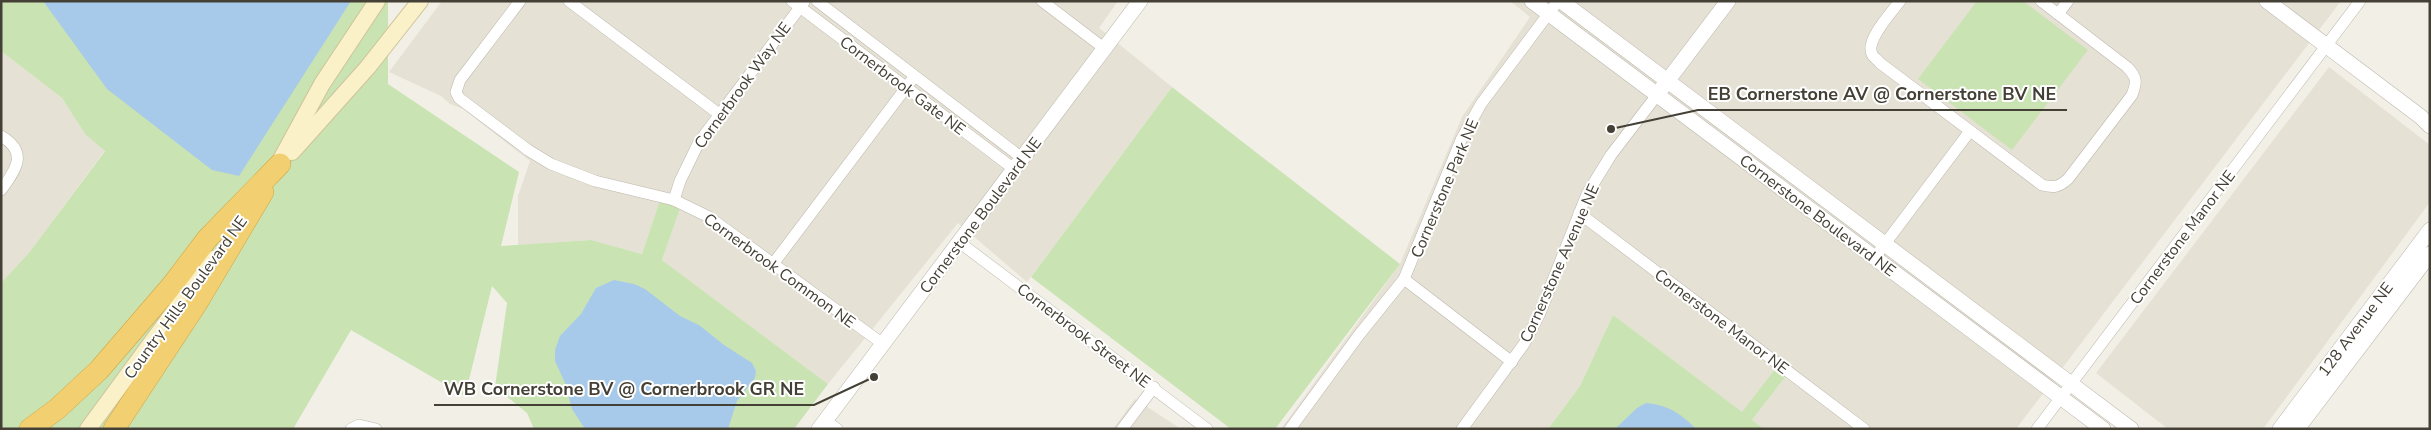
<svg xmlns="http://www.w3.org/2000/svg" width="2431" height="430" font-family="'Nunito Sans',sans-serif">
<rect width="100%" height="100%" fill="#f2efe7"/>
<g fill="#e5e1d5">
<polygon points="442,1 1118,1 1099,28 1172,87 1027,282 958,223 828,384 662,260 682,203 661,197 642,254 591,240 518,245 518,196 530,161 463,109 450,104 441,96 389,72"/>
<polygon points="1510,1 2341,1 2016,429 1764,429 1752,420 1789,372 1779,364 1742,413 1613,315 1580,386 1548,429 1281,429 1400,264 1462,117 1530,17"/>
<polygon points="1,51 62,98 85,134 105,150 28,254 1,283"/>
<polygon points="2329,67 2430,145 2430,202 2263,429 2168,429 2096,373"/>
<polygon points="1135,399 1181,429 1113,429"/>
</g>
<g fill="#cae3b3">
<polygon points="1,1 388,1 388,84 519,172 501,246 591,240 642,254 661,197 682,203 662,260 828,384 794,429 534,429 527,413 495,387 507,303 492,286 465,396 351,330 293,429 1,429 1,283 28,254 105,151 85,134 62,98 1,51"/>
<polygon points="1977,1 2023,1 2088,50 2012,150 1918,79"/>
<polygon points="1172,87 1400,264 1275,429 1231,429 1031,277"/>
<polygon points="1613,315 1742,412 1779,364 1789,372 1752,420 1764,429 1548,429 1580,386"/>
</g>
<g fill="#a7caea">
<polygon points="43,1 351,1 239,176 212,170 107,89"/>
<polygon points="614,280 634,284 645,289 680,316 699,325 724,345 752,363 756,371 755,378 737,401 728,429 585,429 572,409 565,383 555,361 555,350 560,336 581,314 596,288"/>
<path d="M1646,403c22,2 34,10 50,26h-81l22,-21z"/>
</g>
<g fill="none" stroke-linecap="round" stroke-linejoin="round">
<defs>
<g id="minor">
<polyline points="520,1 460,80 456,92 459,98 528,150 551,164 595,181 674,200 709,217 883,344"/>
<polyline points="569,1 719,114"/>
<polyline points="792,1 1014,169"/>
<polyline points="817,1 1022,158"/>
<polyline points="1042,1 1105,49"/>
<path d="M1900,1c-8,11 -35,39 -28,53 1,3 6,6 8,9l162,122c12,3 17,2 26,-6l64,-84c5,-13 5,-18 -5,-28l-86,-66"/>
<polyline points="2058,14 2068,1"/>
<path d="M1,136c27,16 16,33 0,54"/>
<polyline points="674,200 680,181 699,142 804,2"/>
<polyline points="1579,213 1864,429"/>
<polyline points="959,242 1207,429"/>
<polyline points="1875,257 1970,131"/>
<polyline points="773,264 911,81"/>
<polyline points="1404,279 1512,362"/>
<polyline points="825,420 837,429"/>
<polyline points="351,429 359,425 376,429"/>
<polyline points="1122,429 1154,387"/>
<polyline points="1290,429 1359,335 1404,279 1461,140 1481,104 1558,1"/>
<polyline points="1462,429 1524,344 1540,313 1587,194 1611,155 1657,95"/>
<polyline points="2037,429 2360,1"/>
</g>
<g id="tertiary">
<polyline points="1532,1 2103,429"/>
<polyline points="1561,1 2131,429"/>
<polyline points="2267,1 2421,117 2430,126"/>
<polyline points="1662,88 1728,1"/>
<polyline points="819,429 1140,1"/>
<polyline points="2280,429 2430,230"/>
<polyline points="2297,429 2430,254"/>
</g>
<g id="secondary">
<polyline points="292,152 368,67 420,1"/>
<polyline points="273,174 322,84 377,1"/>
<polyline points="88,429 213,259"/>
</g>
<g id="motorway">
<polyline points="30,429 57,409 99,370 173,284 207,239 280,164"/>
<polyline points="114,429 197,303 263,192"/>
</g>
</defs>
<use href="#minor" stroke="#bdb7aa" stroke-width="12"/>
<use href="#tertiary" stroke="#bdb7aa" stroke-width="16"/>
<use href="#secondary" stroke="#cec499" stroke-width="18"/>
<use href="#motorway" stroke="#d0a642" stroke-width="22"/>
<use href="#minor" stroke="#fff" stroke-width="11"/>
<use href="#tertiary" stroke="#fff" stroke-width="15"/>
<use href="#secondary" stroke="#faf1c9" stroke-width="16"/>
<use href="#motorway" stroke="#f2d071" stroke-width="21"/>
</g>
<g text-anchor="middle" stroke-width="4" stroke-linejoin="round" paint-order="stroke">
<g font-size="16" fill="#444036" stroke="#fff">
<text transform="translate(742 85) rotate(-54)" y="6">Cornerbrook Way NE</text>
<text transform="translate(903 85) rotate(37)" y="6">Cornerbrook Gate NE</text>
<text transform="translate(1444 188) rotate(-67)" y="6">Cornerstone Park NE</text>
<text transform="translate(980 215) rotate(-53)" y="6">Cornerstone Boulevard NE</text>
<text transform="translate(1818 215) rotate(37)" y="6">Cornerstone Boulevard NE</text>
<text transform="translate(2182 237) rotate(-53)" y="6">Cornerstone Manor NE</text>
<text transform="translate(1559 263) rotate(-66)" y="6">Cornerstone Avenue NE</text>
<text transform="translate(780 270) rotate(36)" y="6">Cornerbrook Common NE</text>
<text transform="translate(185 297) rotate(-54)" y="6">Country Hills Boulevard NE</text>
<text transform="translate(1722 321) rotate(37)" y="6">Cornerstone Manor NE</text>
<text transform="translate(2355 329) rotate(-53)" y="6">128 Avenue NE</text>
<text transform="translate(1084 335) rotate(37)" y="6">Cornerbrook Street NE</text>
</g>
</g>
<path fill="none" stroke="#444036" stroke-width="2" d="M1611 129L1698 110H2067M874 377L814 405H434"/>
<g fill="#444036" stroke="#fff" stroke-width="2">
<circle cx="1611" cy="129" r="5"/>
<circle cx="874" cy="377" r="5"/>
</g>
<g font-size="18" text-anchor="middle" font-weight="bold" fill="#444036" stroke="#fff" stroke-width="4" stroke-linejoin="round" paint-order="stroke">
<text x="1882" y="100">EB Cornerstone AV @ Cornerstone BV NE</text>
<text x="624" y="395">WB Cornerstone BV @ Cornerbrook GR NE</text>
</g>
<rect width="2431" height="430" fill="none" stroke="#444036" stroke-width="5"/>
</svg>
